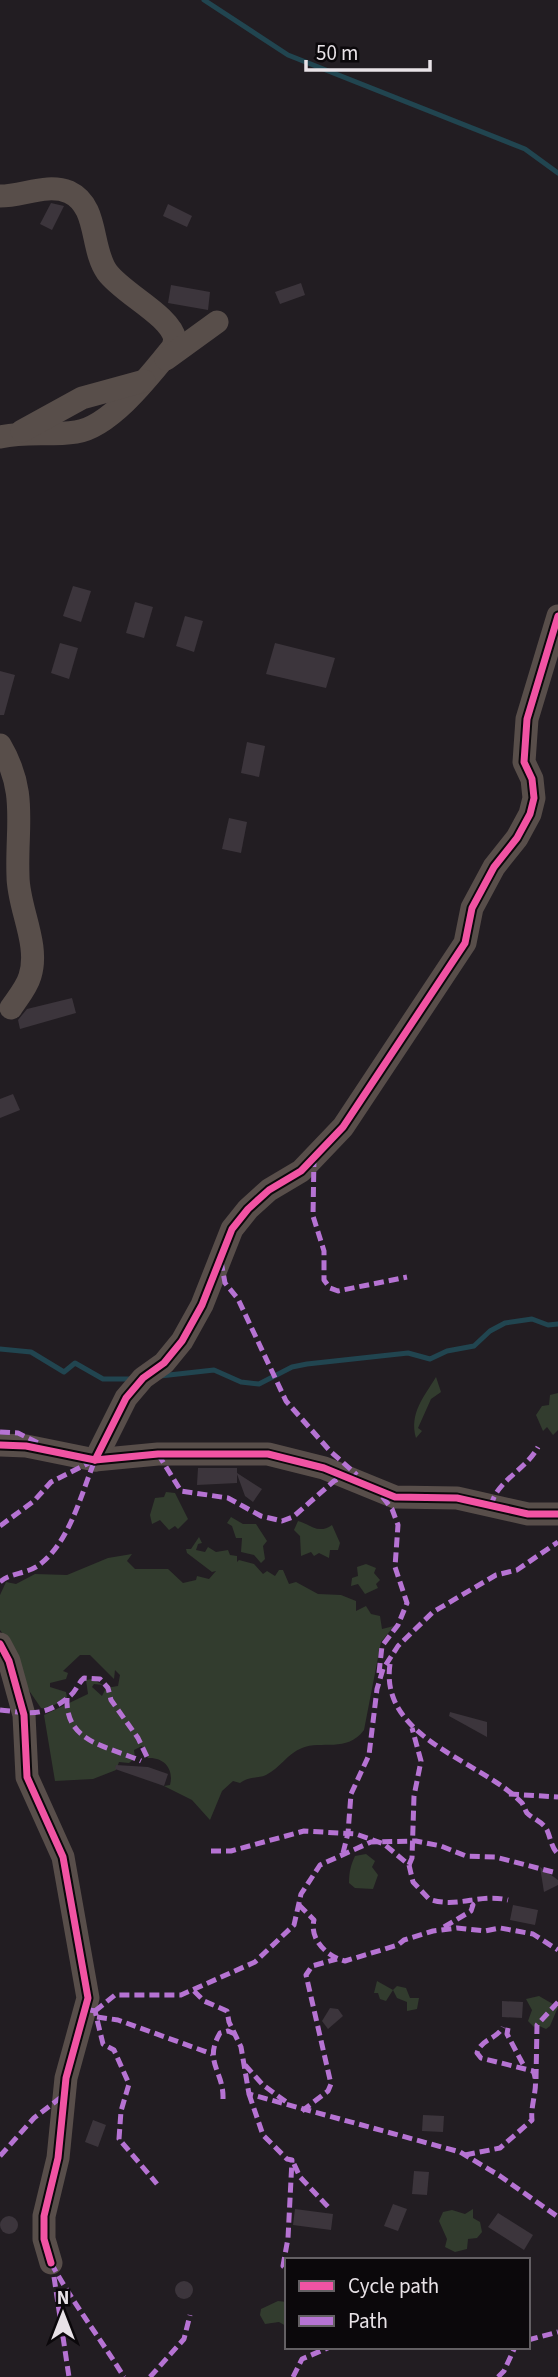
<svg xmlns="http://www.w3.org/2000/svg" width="558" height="2377" font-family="'Source Sans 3',sans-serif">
<rect width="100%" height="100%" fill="#221d22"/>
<g fill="#323c2e">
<path d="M436,1377l5,15 -10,7 -13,29 4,3 -6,7c-7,-25 8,-41 20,-61z"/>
<polygon points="558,1393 558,1430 553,1435 547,1427 543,1431 536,1415 542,1406 549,1405 550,1395"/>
<polygon points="166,1492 175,1493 188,1519 178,1529 175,1526 169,1530 160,1520 152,1524 150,1515 155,1498 164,1497"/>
<polygon points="231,1517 243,1524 256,1524 267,1541 263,1546 265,1559 261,1563 254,1555 241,1552 242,1538 236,1538 232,1526 227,1523"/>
<path d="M298,1521c12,3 20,14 34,4l8,18 -2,7h-8l-1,8 -10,-5 -5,3 -3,-4 -10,4 -1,-20 -6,-6z"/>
<path d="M199,1537l3,6 -4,1 -2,6 9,2 3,-5 8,5 12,-2 2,5 7,1v6l2,-2 15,4 9,10 4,-3 8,5 4,-6h4l6,14 7,-2 22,12 23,1 15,6v10l10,-5 5,8 9,2 2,13 12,-3 -13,16 -17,88c-17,23 -43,10 -62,18 -15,6 -22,20 -36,27 -9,4 -17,1 -26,8l-7,-2 -11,10 -12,29 -18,-20 -28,-14 6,-1c4,-15 -5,-28 -22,-27l-6,-12 -8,4 1,8 -6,5 -10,-1 -3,8 -23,9 -38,2 -11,-66 44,-21 -2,-14 6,-1 11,6 -9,-1 -2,3 10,9 4,-8 12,-2 2,-11 -5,-5 -1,9 -24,-24h-10l-17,16 5,2 -2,6 -16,4v4l16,5 1,6 -20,11 -6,-1 -13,-19 -21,-50 -7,-9v-35l6,-13 10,2 19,-10 32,1 41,-17 24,-4 -5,7 8,8h33l15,14 13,-3 1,-4 12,3 7,-8 -4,1 -25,-19 -1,-4h5z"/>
<polygon points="366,1564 376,1568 374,1573 380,1580 376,1584 378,1588 365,1594 358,1584 351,1586 352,1578 358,1576 357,1567"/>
<path d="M366,1854l9,7 -3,6 6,8 -5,14 -18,-1 -6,-5c0,-12 2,-18 6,-27z"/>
<polygon points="377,1981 393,1990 397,1986 406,1988 410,1998 419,1998 417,2009 407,2011 407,2002 397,1998 393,1990 386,2001 380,1999 378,1993 374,1993"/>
<polygon points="539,1996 558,2007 550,2026 546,2029 537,2025 534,2027 528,2021 532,2010 526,1999"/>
<polygon points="473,2209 473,2218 480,2222 482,2232 477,2238 468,2239 467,2249 455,2252 445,2247 447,2239 439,2221 443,2212 452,2210 465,2214"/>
<polygon points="278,2301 287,2302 286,2326 279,2322 265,2324 260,2315 261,2309"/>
</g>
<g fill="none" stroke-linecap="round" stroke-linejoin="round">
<g stroke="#214550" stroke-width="5">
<polyline points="204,0 288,55 525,149 558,173"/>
<polyline points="0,1349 31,1352 64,1372 75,1363 103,1379 133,1379"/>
<polyline points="160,1376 214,1370 241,1382 259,1384 292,1367 307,1364 408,1353 430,1359 447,1351 474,1346 490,1331 505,1323 532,1319 548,1325 558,1324"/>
</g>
</g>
<g fill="#3c353c">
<polygon points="51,203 64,206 52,230 40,224"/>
<polygon points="168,204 192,216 187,227 163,216"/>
<polygon points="301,283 305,295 280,304 275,292"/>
<polygon points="171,285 210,292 208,310 168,303"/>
<polygon points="73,586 91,591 81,622 63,616"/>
<polygon points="135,602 153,607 144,638 126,633"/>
<polygon points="185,616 203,621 194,652 176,646"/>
<polygon points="60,643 78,648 69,679 51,673"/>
<polygon points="275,643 335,658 326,688 266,674"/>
<polygon points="0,671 15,675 4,715 0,715"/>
<polygon points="247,742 265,746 259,777 241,773"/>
<polygon points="229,818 247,822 241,853 222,849"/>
<polygon points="72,998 76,1013 20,1029 18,1020 27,1009"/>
<polygon points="13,1094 20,1110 0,1118 0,1099"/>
<polygon points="198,1468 237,1468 237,1473 262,1489 253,1502 245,1496 237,1474 237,1483 197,1485"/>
<polygon points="450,1712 487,1722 487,1737 449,1716"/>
<polygon points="116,1765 148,1767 168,1774 164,1786 115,1769"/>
<polygon points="540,1867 558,1880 558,1885 544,1892"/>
<polygon points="513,1905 538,1910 535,1925 510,1920"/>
<polygon points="502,2001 523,2002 522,2018 502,2017"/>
<polygon points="330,2008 338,2009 343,2016 328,2029 322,2021"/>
<polygon points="423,2115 444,2116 443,2132 422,2131"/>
<polygon points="93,2120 106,2125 98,2147 85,2142"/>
<polygon points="414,2171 429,2172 427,2195 412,2194"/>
<polygon points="393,2204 407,2209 398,2231 384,2226"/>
<polygon points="295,2209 333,2214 331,2230 293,2225"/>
<polygon points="498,2213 533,2235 524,2250 488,2227"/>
<circle cx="9" cy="2225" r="9"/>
<circle cx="184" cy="2290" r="9"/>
</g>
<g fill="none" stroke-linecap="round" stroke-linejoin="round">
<g stroke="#584e4a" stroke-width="23">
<path d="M0,196c23,0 47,-13 69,-4 30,14 21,56 38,80 16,22 63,43 68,67l-2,8c-22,27 -62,80 -97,85 -26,4 -50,-1 -76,5"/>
<polyline points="166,359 217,322"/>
<polyline points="22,431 82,398 144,381"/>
<path d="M0,745c28,47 16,81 18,131 0,32 22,68 12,100 -3,11 -13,23 -19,32"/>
<polyline points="0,1445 26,1446 95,1460 158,1454 268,1454 324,1468 395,1497 457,1498 528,1514 558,1514"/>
<polyline points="95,1460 126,1398 143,1378 164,1363 182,1341 202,1305 232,1229 248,1209 269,1190 301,1171 343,1127 465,943 472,908 494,867 517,838 530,814 534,798 532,779 524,762 527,719 558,616"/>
<polyline points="0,1644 9,1661 24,1715 27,1777 63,1857 88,1998 66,2078 58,2158 44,2216 44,2239 51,2263"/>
</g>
<g stroke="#b673d3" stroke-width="5" stroke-dasharray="10 5" stroke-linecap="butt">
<polyline points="314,1157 313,1216 324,1251 324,1280 330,1288 338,1291 407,1277"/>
<polyline points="221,1261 225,1283 238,1299 286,1401 330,1451 357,1475"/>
<polyline points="0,1432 18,1433 40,1444"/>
<polyline points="158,1454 181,1491 228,1498 261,1516 282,1521 293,1517 334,1481 345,1476"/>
<path d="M491,1506c5,-25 35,-36 47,-59"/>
<polyline points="0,1526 34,1501 51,1482 95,1460"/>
<path d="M0,1582c9,-9 27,-8 39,-17 31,-23 42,-71 56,-105"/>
<path d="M390,1664c-11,75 91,96 132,139 2,3 3,7 5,10 6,6 16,9 20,17 4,9 4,17 11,24"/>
<polyline points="379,1673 382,1646 398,1625 407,1603 395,1567 398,1525 392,1509 381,1495"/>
<path d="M67,1698c-2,45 41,48 74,63"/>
<path d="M0,1710c31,3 43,8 70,-14 7,-6 8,-13 14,-18l16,1 8,9 3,12 27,38 11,23"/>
<polyline points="509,1794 558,1797"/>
<path d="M211,1851h20l73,-20 52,3 28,10 25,21 4,17 16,17c27,10 51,-6 79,1"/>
<polyline points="343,1853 348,1833 351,1794 369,1755 377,1689 383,1669 398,1646 433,1612 496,1575 517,1570 558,1542"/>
<polyline points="409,1865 412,1858 414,1796 421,1761 412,1728"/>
<path d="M299,1905l15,15c-5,20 14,37 31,41l53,-16 6,-5 29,-9 24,-3 28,3 15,-3 33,6 25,16"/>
<polyline points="444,1927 471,1911 473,1905 467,1900"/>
<polyline points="194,1991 204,2001 227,2011 229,2022 241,2047 249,2094 460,2152 500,2176 558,2217"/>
<polyline points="90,2010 95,2011 103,2044 114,2050 129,2084 121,2111 119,2139 157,2184"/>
<polyline points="95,2011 115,1995 181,1995 255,1962 294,1925 301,1894 320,1865 371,1842 416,1841 441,1846 466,1856 495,1857 553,1872"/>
<polyline points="97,2017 118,2020 212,2054"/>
<polyline points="508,2028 507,2034 525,2068"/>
<polyline points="245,2065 263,2085 289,2104"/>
<polyline points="536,2079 537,2025 558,2002"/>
<polyline points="249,2094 263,2135 287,2159 292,2160 288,2238 283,2266 287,2269"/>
<path d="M223,2099c1,-28 -20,-37 -3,-66l8,-2 9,4"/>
<polyline points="302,2111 328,2091 331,2084 306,1975 312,1966 337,1959"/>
<path d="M465,2155l35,-7 32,-28c-2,-16 8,-35 1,-49l-52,-13 -4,-5c4,-14 20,-14 26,-26"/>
<polyline points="0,2156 34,2118 64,2095"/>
<polyline points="294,2164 300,2177 331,2210"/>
<path d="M51,2263c22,40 49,75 73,114"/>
<polyline points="54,2277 69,2377"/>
<polyline points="528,2340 558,2332"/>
<polyline points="150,2377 184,2339 190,2315"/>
<polyline points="293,2377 302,2359 330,2347"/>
<polyline points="498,2377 504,2371 515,2347"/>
</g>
<defs>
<g id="cycleway">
<polyline points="0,1445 26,1446 95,1460 158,1454 268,1454 324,1468 395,1497 457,1498 528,1514 558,1514"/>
<polyline points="95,1460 126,1398 143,1378 164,1363 182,1341 202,1305 232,1229 248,1209 269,1190 301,1171 343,1127 465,943 472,908 494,867 517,838 530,814 534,798 532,779 524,762 527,719 558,616"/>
<polyline points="0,1644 9,1661 24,1715 27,1777 63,1857 88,1998 66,2078 58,2158 44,2216 44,2239 51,2263"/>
</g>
</defs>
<use href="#cycleway" stroke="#0b080b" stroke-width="11"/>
<use href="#cycleway" stroke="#f153a3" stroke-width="7"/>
</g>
<rect x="285" y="2258" width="245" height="91" fill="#0b080b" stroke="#635f63" stroke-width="2"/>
<rect x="299" y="2281" width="35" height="10" fill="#f153a3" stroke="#635f63" stroke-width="2"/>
<text x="348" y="2293" font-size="21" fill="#e8e2e7">Cycle path</text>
<rect x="299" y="2316" width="35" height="10" fill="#b673d3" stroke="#635f63" stroke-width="2"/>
<text x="348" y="2328" font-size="21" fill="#e8e2e7">Path</text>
<g transform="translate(63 2314)" stroke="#0b080b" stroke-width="5" paint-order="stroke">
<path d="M0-5L12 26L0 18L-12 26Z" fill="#e8e2e7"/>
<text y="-10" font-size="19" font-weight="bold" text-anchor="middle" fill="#e8e2e7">N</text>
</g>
<path d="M306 60v10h124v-10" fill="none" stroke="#e8e2e7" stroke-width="3.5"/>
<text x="316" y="60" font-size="21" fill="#e8e2e7" stroke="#0b080b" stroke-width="5" paint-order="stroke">50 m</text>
</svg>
